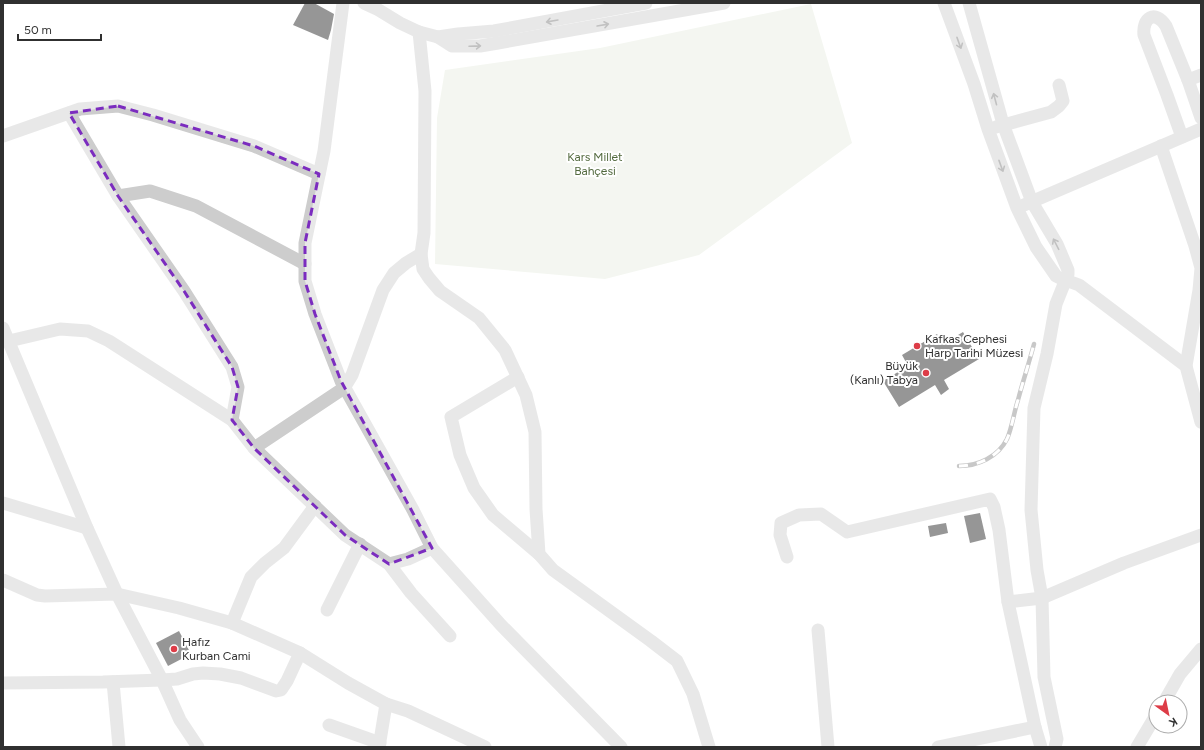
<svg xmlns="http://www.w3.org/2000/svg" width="1204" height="750" font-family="Figtree,sans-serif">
<rect width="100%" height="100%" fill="#fff"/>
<polygon fill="#e6ecdf" points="811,4 852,143 699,255 605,279 435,264 437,118 445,70 600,48"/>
<g fill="#171717">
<polygon points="305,3 314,3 334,14 331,30 328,40 293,25"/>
<polygon points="963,332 979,359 944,380 949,389 941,395 935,385 899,407 883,381 908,366 902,355 937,334 943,344"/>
<polygon points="980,513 986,539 970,543 964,516"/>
<polygon points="946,523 948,533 930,537 928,526"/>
<polygon points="179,631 191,654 168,666 156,643"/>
</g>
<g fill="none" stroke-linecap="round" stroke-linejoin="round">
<g stroke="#cdcdcd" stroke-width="13">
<polyline points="343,3 324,151 305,243 305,281 315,314 341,381 413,510 432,548 501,625 621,747"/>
<polyline points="364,3 377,9 400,23 419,32 438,37 452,46 480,46 498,43 724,3"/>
<polyline points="944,3 974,84 988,129 1017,208 1036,247 1056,276 1060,278 1079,285 1186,366 1201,422"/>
<polyline points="969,3 1003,124 1032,202 1057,244 1068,270 1068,274 1056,304 1047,354 1034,408 1031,510 1037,570 1042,598 1044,677 1057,739 1055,747"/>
<polyline points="419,32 425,91 424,233 421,254 423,269 429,278 440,291 479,318 505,350 526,395 535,432 536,509 539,554 553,570 651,641 677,661 693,694 709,747"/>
<polyline points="438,37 458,34 494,31 646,3"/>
<polyline points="1188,80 1201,75"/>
<polyline points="69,113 118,196 184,291 232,367 238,387 232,420"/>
<polyline points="996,127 1051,112 1059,106 1063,101 1059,85"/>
<polyline points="3,136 80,109 118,106 153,115 254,146 319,174"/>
<path d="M1182,137l-15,-42 -23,-60c-2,-17 11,-26 22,-9l22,54 13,38"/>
<polyline points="1161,146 1195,246 1201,268 1199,290 1186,366"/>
<polyline points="118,196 150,191 196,206 305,264"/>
<polyline points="1024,205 1201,129"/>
<polyline points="3,328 87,528 117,594 162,680 180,720 198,747"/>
<polyline points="9,341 60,329 88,331 109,341 232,420 254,448 345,535 389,564 411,593 450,636"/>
<polyline points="518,377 451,417 460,455 474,488 493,515 539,554"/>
<polyline points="254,448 344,388 352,375 383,290 394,273 406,263 421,254"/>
<polyline points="3,503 87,528"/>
<polyline points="787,557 780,535 781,523 799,515 821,514 847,532 990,499 994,507 999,530 1008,602 1035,727 1041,747"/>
<polyline points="389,564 408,559 432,548"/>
<polyline points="3,580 37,595 45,596 117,594 179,608 232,623 300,653 348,683 386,704 408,711 485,747"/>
<polyline points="1008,602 1042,598 1124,563 1201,535"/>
<polyline points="327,610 360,544"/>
<polyline points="232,623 251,577 265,563 284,548 315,506"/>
<polyline points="818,630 828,747"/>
<polyline points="113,682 119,747"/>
<polyline points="3,683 103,682 162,680 177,679 193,674 203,673 220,674 241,678 276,691 281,690 287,681 300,653"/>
<polyline points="1164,702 1180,674 1201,649"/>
<polyline points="329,725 380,743"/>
<polyline points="379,747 386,704"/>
<polyline points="938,747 1035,727"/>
<polyline points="1137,747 1156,715"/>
</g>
<defs>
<path id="rail" d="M959,466c19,0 39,-9 48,-27 5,-11 7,-27 11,-39 5,-19 11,-37 16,-56"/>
</defs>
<use href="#rail" stroke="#858585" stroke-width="4.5"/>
<use href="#rail" stroke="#fff" stroke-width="3" stroke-dasharray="9" stroke-linecap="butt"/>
</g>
<defs><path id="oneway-shaft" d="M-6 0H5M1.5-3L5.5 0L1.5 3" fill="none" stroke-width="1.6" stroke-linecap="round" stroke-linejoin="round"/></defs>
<g stroke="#777">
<use href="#oneway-shaft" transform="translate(552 21) rotate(170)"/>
<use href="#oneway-shaft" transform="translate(603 25) rotate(-10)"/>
<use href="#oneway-shaft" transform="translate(959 43) rotate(70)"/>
<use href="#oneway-shaft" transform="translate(475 46) rotate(-2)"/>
<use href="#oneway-shaft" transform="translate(995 99) rotate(-105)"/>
<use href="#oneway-shaft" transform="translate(1001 166) rotate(70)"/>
<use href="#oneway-shaft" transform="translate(1056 244) rotate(-117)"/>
</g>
<path d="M0 0H1204V750H0ZM118,106l136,40 65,28 -14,69v38l10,33 26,67 91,167 -43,16 -44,-29 -91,-87 -22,-28 6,-33 -6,-20 -48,-76 -66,-95 -49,-83z" fill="#fff" fill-opacity=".55" fill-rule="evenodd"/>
<path fill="none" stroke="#7b2cbf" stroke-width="3" stroke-dasharray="8 5" stroke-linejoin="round" d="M118,106l136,40 65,28 -14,69v38l10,33 26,67 91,167 -43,16 -44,-29 -91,-87 -22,-28 6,-33 -6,-20 -48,-76 -66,-95 -49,-83z"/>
<g fill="#dd3c47" stroke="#fff" stroke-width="1.5">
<circle cx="917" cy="346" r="4"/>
<circle cx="926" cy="373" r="4"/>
<circle cx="174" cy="649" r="4"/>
</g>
<g text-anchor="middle" stroke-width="4" stroke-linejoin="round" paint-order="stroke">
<g font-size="12" fill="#536a3f" stroke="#fff">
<text x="595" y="161">Kars Millet<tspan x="595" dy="14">Bahçesi</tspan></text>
</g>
<g font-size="12" fill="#303030" stroke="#fff" text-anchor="start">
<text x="925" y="343">Kafkas Cephesi<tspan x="925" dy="14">Harp Tarihi Müzesi</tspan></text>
<text x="918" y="370" text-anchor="end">Büyük<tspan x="918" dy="14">(Kanlı) Tabya</tspan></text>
<text x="182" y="646">Hafız<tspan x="182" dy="14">Kurban Cami</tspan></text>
</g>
</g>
<rect width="1204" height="750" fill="none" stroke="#303030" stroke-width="8"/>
<g transform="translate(1168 714) rotate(147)"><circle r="19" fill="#ffffff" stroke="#acacac"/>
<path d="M0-3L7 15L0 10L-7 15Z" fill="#dd3c47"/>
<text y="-6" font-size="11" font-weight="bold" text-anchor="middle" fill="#303030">K</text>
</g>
<path d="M18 34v6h83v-6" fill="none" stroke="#303030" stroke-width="2"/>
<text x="24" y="34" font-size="12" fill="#303030" stroke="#ffffff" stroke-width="3" paint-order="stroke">50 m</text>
</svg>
